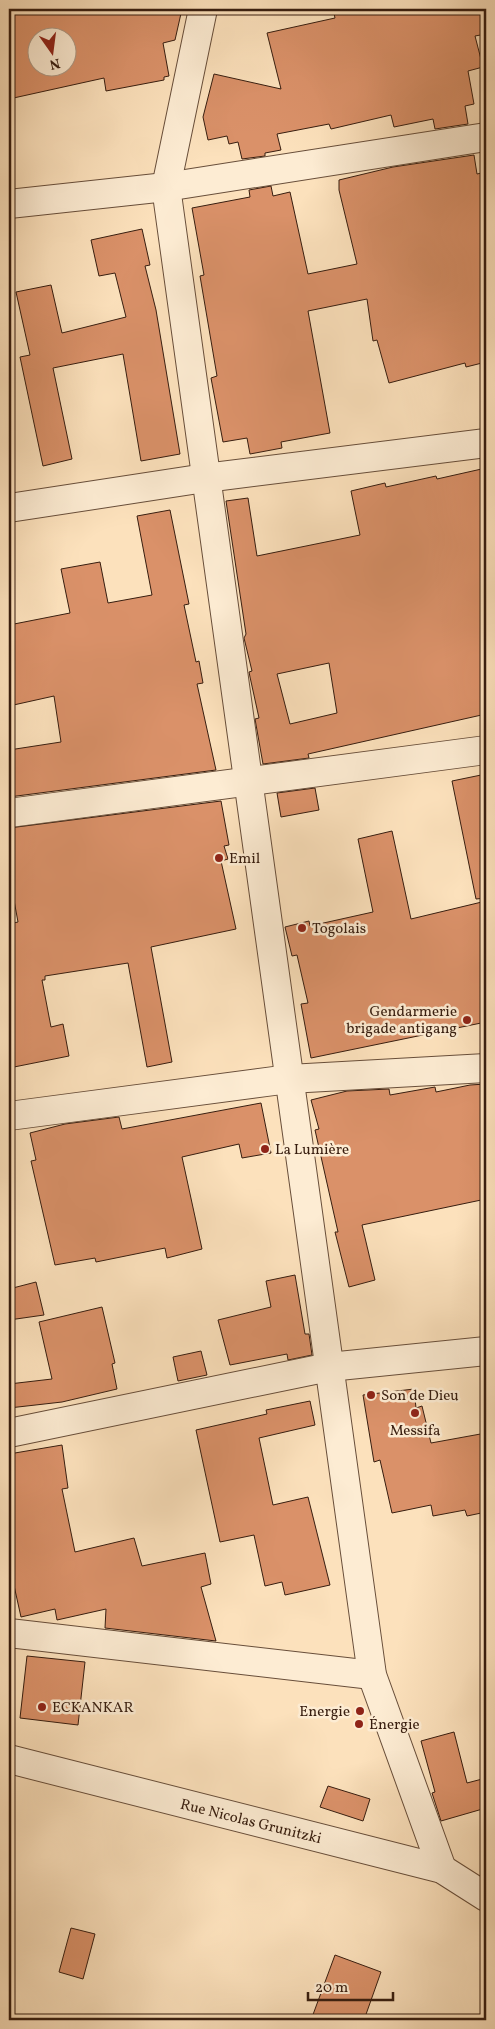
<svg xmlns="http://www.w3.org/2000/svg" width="495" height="2029" font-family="Vollkorn,serif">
<rect width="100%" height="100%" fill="#fce1bc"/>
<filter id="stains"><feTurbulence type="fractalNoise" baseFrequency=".004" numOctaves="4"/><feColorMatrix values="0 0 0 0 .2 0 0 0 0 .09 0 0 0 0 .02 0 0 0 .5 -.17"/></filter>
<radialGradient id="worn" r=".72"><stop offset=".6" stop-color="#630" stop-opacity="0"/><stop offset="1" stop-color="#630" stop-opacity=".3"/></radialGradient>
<g fill="#da9169" stroke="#371d0f" fill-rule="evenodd">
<path d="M9,9h173l-7,31 -12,3 6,33 -5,1v3l-58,11 -2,-13 -95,21zM38,38h30v30h-30z"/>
<polygon points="333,9 384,9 385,13 402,9 486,9 486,34 475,36 483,67 468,71 474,104 465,106 468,124 435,129 433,119 394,127 391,115 331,129 329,124 277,134 281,150 265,153 265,156 242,159 238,142 229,144 227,136 208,140 203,117 214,74 281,89 267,33 335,18"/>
<polygon points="474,155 477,174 486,172 486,362 466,367 465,363 389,383 377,340 373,341 367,299 308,311 330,433 281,442 282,448 250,454 247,438 223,442 211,378 217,376 200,276 204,275 192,208 250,197 249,190 271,186 273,196 290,192 308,274 357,264 339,190 339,180 393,167"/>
<polygon points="142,229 150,265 145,266 156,310 180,454 141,461 123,354 53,368 72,459 43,466 20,357 30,355 16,292 51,285 62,333 126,317 115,273 99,276 91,240"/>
<path d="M486,468v246l-178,40 1,4 -46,6 -8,-45 4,-1 -9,-41 -1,-5 3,-1 -8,-33 2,-4 -20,-133 22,-3 9,58 103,-21 -9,-44 34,-8 1,4 50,-11 1,3zM329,663l8,50 -47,11 -13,-50z"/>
<polygon points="170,510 189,604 184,605 196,662 199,661 203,683 197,684 216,770 9,797 9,750 61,742 54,696 9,706 9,625 70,613 61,569 100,562 108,603 152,595 137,516"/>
<polygon points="486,774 486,898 476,899 452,781"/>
<polygon points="315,788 319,810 281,817 277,793"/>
<polygon points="221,801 229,845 224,846 228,859 221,861 236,929 151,947 172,1062 147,1067 128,963 45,976 45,980 42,980 51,1027 63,1024 69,1056 9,1068 9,924 18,922 9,873 9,828"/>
<polygon points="392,831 411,919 486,901 486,1022 311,1058 301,1004 308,1003 297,955 292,956 285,927 309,921 310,926 373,912 358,839"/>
<polygon points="486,1084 486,1199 362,1225 375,1280 349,1287 335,1232 338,1232 315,1130 319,1129 311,1100 347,1091 389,1089 390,1095 435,1087 436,1092 470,1085"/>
<polygon points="261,1103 271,1153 242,1158 239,1144 182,1157 202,1249 167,1258 165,1248 96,1262 95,1258 55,1265 31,1161 36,1160 30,1133 65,1124 119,1117 122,1129"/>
<polygon points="295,1275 305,1334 309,1334 312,1355 288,1360 287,1354 230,1365 218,1320 271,1307 266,1281"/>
<polygon points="36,1282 44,1315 9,1320 9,1289"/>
<polygon points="102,1307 115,1363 112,1364 117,1389 62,1402 9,1408 9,1384 52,1379 39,1322"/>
<polygon points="201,1351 207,1375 178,1381 173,1357"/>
<polygon points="414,1389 416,1408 422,1406 431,1443 486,1433 486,1512 467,1516 465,1510 433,1516 431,1505 392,1513 380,1460 374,1462 363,1395"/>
<polygon points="310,1401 315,1425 259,1438 273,1505 308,1497 330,1585 285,1595 282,1582 265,1586 254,1535 220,1542 196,1430 267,1414 266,1410"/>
<polygon points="62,1445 68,1488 62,1489 75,1552 134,1538 142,1566 205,1553 211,1584 201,1587 216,1641 105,1628 106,1609 57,1620 55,1609 21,1617 9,1563 9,1454"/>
<polygon points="27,1656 85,1662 78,1725 20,1718"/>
<polygon points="454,1732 467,1783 486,1778 486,1808 441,1821 432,1793 435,1792 421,1741"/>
<polygon points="328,1786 370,1799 363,1821 320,1807"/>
<polygon points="71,1928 95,1934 83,1979 59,1972"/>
<polygon points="335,1955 381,1972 364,2020 311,2020"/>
</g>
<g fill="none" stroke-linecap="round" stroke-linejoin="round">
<defs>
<g id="street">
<polyline points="203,9 166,187 372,1675 442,1869"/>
<polyline points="9,204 166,187 486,137"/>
<polyline points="9,508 205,478 486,443"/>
<polyline points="9,813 486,750"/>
<polyline points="9,1116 289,1079 486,1068"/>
<polyline points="9,1433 329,1367 486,1351"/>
<polyline points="9,1633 372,1675"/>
<polyline points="9,1759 442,1869 486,1897"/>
</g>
</defs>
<use href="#street" stroke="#684e3a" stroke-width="30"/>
<use href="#street" stroke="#fdecd3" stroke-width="28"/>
</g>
<g fill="#8f2418" stroke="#fdecd3" stroke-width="2">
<circle cx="219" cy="858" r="5"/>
<circle cx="302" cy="928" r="5"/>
<circle cx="467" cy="1020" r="5"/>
<circle cx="265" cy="1149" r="5"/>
<circle cx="371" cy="1395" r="5"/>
<circle cx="415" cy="1413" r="5"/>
<circle cx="42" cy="1707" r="5"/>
<circle cx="360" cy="1711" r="5"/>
<circle cx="359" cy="1724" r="5"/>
</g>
<g text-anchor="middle" stroke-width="5" stroke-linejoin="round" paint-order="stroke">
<g font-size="15" fill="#371d0f" stroke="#fdecd3" text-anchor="start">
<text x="229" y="863">Emil</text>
<text x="312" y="933">Togolais</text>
<text x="457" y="1016" text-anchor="end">Gendarmerie<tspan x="457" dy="17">brigade antigang</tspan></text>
<text x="275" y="1154">La Lumière</text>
<text x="381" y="1400">Son de Dieu</text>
<text x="415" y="1435" text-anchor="middle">Messifa</text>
<text x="52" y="1712">ECKANKAR</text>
<text x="350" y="1716" text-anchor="end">Energie</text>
<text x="369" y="1729">Énergie</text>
</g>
<g font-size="15" fill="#371d0f" stroke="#fdecd3">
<text transform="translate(251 1821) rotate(14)" y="5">Rue Nicolas Grunitzki</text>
</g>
</g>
<rect width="495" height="2029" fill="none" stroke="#fce1bc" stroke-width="30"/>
<rect x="10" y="10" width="475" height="2009" fill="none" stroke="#371d0f" stroke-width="2.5"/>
<rect x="15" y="15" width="465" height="1999" fill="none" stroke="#371d0f"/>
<g transform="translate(52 52) rotate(166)"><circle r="24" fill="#fdecd3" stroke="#ae9985"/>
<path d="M0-4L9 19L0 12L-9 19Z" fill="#8f2418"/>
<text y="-8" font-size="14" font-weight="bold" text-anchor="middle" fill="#371d0f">N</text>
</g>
<path d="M308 1992v8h85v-8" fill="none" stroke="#371d0f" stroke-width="2.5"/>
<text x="315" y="1992" font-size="15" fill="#371d0f" stroke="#fdecd3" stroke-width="4" paint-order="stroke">20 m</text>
<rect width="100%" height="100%" filter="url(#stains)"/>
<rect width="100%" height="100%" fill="url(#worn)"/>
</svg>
